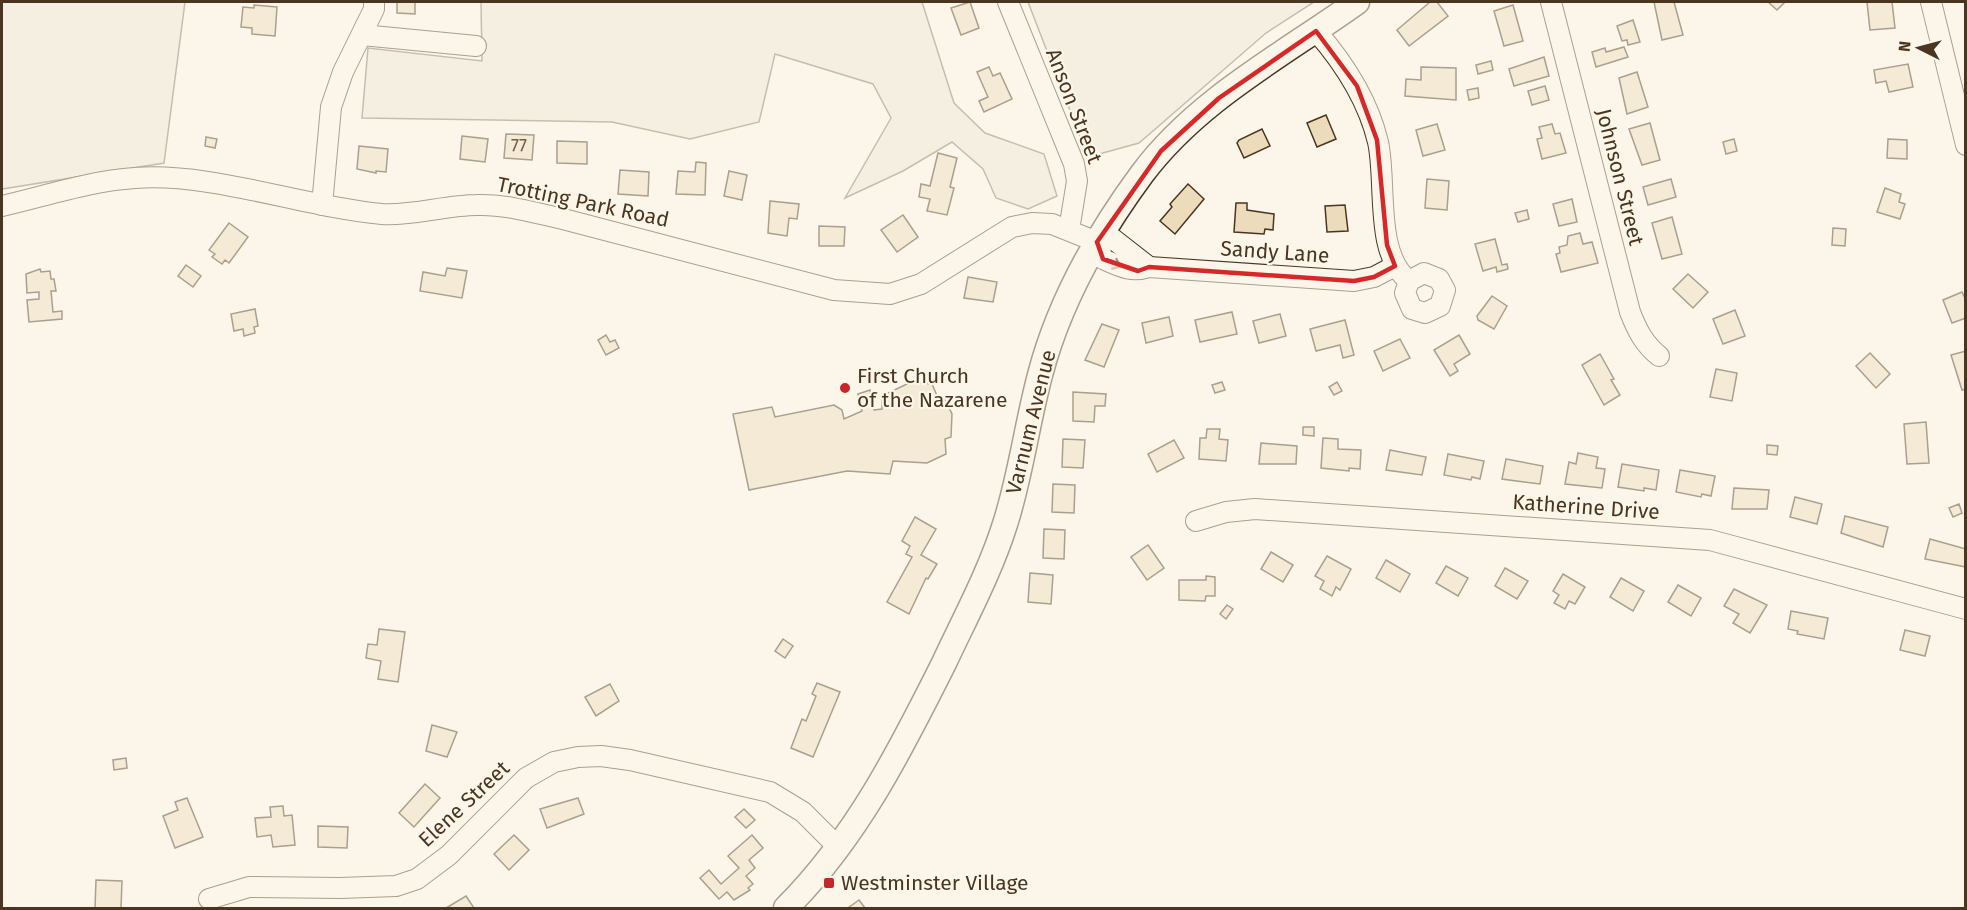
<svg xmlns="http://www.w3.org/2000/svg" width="1967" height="910" font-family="'Fira Sans',sans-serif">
<rect width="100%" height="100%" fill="#fbf6e9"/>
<g fill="#ede6d9" stroke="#887966" stroke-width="1.5">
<polygon points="2,2 185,2 164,163 2,189"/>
<polygon points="481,2 922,2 954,103 985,133 1044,154 1057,196 1028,209 996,198 983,169 952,142 903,171 845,198 891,118 873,84 775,54 759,122 690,139 612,122 362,118 368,48 482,61"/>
<polygon points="1028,2 1314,2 1266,33 1139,143 1088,157"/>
</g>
<g fill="#ecdcbc" stroke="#4a3520" stroke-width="1.5">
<polygon points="397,2 415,2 415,14 397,13"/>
<polygon points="970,2 979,28 961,35 951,8"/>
<polygon points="1430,2 1437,2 1448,16 1409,46 1397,30"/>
<polygon points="1654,2 1674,2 1683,35 1662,40"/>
<polygon points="1768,2 1785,2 1777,10"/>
<polygon points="1867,2 1892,2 1895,28 1870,30"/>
<polygon points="254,5 277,7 275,36 252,34 252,28 241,27 243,7 254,8"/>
<polygon points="1513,5 1523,41 1504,46 1494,11"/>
<polygon points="1633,20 1640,42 1628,45 1627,40 1622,41 1617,26"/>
<polygon points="1624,47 1628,57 1596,67 1592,52 1605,48 1606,52"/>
<polygon points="1544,57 1549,76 1514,86 1509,69"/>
<polygon points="1491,61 1493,70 1478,74 1476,65"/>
<polygon points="1908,64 1913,87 1889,92 1886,81 1876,83 1874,70"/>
<polygon points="989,67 993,76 1000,73 1012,99 984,112 979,101 988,97 977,72"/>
<polygon points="1421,67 1456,68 1456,100 1405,96 1406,79 1421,80"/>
<polygon points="1637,72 1648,107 1627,114 1619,78"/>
<polygon points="1545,86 1549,100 1532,105 1528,91"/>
<polygon points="1478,88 1479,98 1469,100 1467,90"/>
<polygon points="1326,115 1336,139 1317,147 1307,123"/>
<polygon points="1650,123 1660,160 1642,165 1629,129"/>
<polygon points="1437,124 1445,150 1423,156 1416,130"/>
<polygon points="1552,124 1555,134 1560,133 1566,153 1542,159 1537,139 1542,138 1539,127"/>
<polygon points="1262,129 1270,146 1244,158 1237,143 1239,140"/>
<polygon points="506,134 534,135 532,160 504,158"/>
<polygon points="462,136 488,139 485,162 460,159"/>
<polygon points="206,137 217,139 215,148 205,146"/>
<polygon points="1734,139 1737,151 1726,154 1723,142"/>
<polygon points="1888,139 1907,140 1907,159 1887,158"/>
<polygon points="557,141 587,142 587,164 557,163"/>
<polygon points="359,146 388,149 386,172 376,171 376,173 357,169"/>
<polygon points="938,153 957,158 950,187 954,188 947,215 927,211 930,199 919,197 921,184 930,186"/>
<polygon points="696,162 706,163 705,195 676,194 678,171 695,172"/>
<polygon points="620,170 649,172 648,196 618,194"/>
<polygon points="729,171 747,175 742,200 724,196"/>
<polygon points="1427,179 1449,181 1447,210 1425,208"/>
<polygon points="1671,179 1676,197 1648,205 1643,187"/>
<polygon points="1188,184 1204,199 1175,234 1160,221 1172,207 1170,204"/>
<polygon points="1885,188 1901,194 1899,202 1905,204 1900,219 1877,212"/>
<polygon points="1572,199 1577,222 1559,226 1553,204"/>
<polygon points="770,201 799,204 797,219 789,218 787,236 768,233"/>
<polygon points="1236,203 1247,203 1247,210 1274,214 1273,230 1265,229 1264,234 1234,232"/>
<polygon points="1345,205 1348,231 1327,232 1325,206"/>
<polygon points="1527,210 1529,219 1518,222 1515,213"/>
<polygon points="903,215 918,237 897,252 881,230"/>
<polygon points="1672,217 1682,254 1662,259 1652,223"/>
<polygon points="229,223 248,237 229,263 225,260 222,264 212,257 215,254 209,250"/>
<polygon points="819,226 845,227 844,246 819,246"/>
<polygon points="1833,228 1846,229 1845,246 1832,245"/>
<polygon points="1580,233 1583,244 1592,242 1598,263 1561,272 1556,254 1560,253 1559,247 1567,245 1568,236"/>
<polygon points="1495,239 1502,265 1507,264 1508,269 1497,272 1496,267 1483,271 1475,244"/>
<polygon points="186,265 201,276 193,287 178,276"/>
<polygon points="447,268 467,271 462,298 420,291 423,272 445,276"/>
<polygon points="40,269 41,272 50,271 51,279 54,279 56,291 51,291 53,312 62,311 62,319 29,322 27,300 39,299 39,292 27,293 26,274"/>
<polygon points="1688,274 1708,292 1693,308 1673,289"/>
<polygon points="968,277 997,282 993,302 964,298"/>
<polygon points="1962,292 1966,300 1966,318 1952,323 1943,300"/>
<polygon points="1492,296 1507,306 1494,329 1478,320 1477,316"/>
<polygon points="255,309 258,326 254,327 255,333 244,336 243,329 234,331 231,314"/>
<polygon points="1735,310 1745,336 1723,344 1713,319"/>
<polygon points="1232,312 1237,334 1200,342 1195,320"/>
<polygon points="1280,314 1286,336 1259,343 1253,321"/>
<polygon points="1169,317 1173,336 1146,343 1142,323"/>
<polygon points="1345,320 1354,355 1343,358 1340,345 1316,351 1310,329"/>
<polygon points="1102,324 1119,330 1104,367 1085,360"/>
<polygon points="606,335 610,342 615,340 619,348 606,355 598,340"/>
<polygon points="1459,335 1470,354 1454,364 1458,371 1450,376 1434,350"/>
<polygon points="1400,339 1410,358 1383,371 1374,351"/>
<polygon points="1966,351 1966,389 1962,390 1951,355"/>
<polygon points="1870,353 1890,374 1876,388 1856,366"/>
<polygon points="1600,354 1614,379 1611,380 1620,395 1604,405 1582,365"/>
<polygon points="1716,369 1737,373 1732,401 1710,397"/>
<polygon points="911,382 932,384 938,398 944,397 952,414 951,437 945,439 946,454 927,463 893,461 890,474 847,471 749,490 733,414 772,407 775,417 834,405 842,410 844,419 862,411 858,394 870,390 874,410 882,409 882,396"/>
<polygon points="1222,382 1225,390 1215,393 1212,385"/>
<polygon points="1337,382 1342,391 1334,395 1329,387"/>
<polygon points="1073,392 1106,394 1105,406 1095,406 1094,422 1073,421"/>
<polygon points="1926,422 1929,463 1907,464 1904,424"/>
<polygon points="1303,427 1314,427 1314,436 1303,435"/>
<polygon points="1207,429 1220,429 1219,439 1228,440 1226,461 1199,459 1200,438 1206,438"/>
<polygon points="1323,438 1338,439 1338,449 1361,450 1360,469 1349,468 1349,471 1321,468"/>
<polygon points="1063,439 1085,440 1083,468 1062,467"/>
<polygon points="1174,440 1184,458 1157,472 1148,454"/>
<polygon points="1261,443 1297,446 1296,464 1259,464"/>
<polygon points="1767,445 1778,446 1777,455 1767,454"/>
<polygon points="1390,450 1426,457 1422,475 1386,470"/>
<polygon points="1578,453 1598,457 1596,468 1605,469 1602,488 1565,484 1569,462 1576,464"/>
<polygon points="1448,454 1484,461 1480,479 1472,477 1471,480 1444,475"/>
<polygon points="1506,459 1543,466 1540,484 1502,479"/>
<polygon points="1622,464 1659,470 1656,490 1644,488 1644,491 1618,487"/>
<polygon points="1680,470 1715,476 1711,496 1702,494 1701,497 1676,492"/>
<polygon points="1053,484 1075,485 1074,513 1052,512"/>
<polygon points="1734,488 1769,490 1767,509 1732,509"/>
<polygon points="1795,497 1822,504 1817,524 1790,517"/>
<polygon points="1959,504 1962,513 1953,517 1949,508"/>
<polygon points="1845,516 1888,527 1883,547 1841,533"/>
<polygon points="915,517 936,529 921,555 937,564 928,579 926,578 909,614 887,602 912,557 906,554 910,546 902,541"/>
<polygon points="1044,529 1065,530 1064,559 1043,558"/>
<polygon points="1930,539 1966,549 1966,567 1925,559"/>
<polygon points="1148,545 1164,568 1147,580 1131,557"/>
<polygon points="1271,552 1293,565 1283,582 1261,569"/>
<polygon points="1327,556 1351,569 1340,590 1336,587 1332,596 1320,589 1324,581 1315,576"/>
<polygon points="1386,560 1410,574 1400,592 1376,578"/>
<polygon points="1446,566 1468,578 1458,596 1436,583"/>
<polygon points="1505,568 1528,581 1517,599 1495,586"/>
<polygon points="1030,573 1053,575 1051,604 1028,602"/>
<polygon points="1563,574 1585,587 1575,604 1569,601 1565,609 1554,603 1559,595 1553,591"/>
<polygon points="1206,576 1215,577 1215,596 1206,596 1205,601 1179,600 1179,580 1206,580"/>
<polygon points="1621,578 1644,591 1633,611 1610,597"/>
<polygon points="1678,585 1701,598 1691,616 1668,602"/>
<polygon points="1734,589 1767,605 1750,633 1733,623 1739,614 1724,606"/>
<polygon points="1227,605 1233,609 1226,619 1220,614"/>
<polygon points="1791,611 1828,618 1824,639 1797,634 1798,631 1788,629"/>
<polygon points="379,629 405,632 398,682 378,679 381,661 366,658 368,644 377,645"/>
<polygon points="1905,630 1930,636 1925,656 1900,650"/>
<polygon points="783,639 793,646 785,658 775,651"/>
<polygon points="817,683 840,692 813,757 791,748 802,719 806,721 816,696 812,694"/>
<polygon points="610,684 619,701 596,716 585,697"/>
<polygon points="432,725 457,732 447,757 426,751"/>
<polygon points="126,758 127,768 114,770 113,760"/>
<polygon points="425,784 440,798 414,827 399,813"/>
<polygon points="187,798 203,837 175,848 163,816 178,810 175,802"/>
<polygon points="578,798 584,814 547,828 540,809"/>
<polygon points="283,806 284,816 292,815 295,845 273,847 271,835 257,837 255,818 271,817 270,807"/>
<polygon points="744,809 755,820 746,828 735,817"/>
<polygon points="318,826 348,827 347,848 318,847"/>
<polygon points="514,835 529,850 509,870 494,854"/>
<polygon points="752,835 763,848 749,860 755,868 746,876 753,884 748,888 750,890 734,900 727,892 719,899 700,878 709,870 721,884 739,868 728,856"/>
<polygon points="96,880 122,881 121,908 91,908 95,908"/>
<polygon points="466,896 474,908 446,908"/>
<polygon points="859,900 865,908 848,908"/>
</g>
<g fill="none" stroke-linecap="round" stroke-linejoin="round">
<defs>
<g id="minor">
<polyline points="1008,2 1074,164 1077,181 1069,230"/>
<path d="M1551,2l79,310c7,18 14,32 29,44"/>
<polyline points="1931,2 1966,145"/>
<path d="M1316,31c28,32 52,69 62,111 9,41 -4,112 31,139l15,-8 15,6 6,11 -5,16 -15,7 -13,-4 -7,-16 4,-12"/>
<polyline points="362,35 476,46"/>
<polyline points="322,205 331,107 343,72 374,9 374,2"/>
<path d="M2,206c44,-10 87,-25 133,-28 77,-6 168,29 247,36 31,2 64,-9 95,-9 29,-1 58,8 86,14l271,71 56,4 31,-10 91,-57 20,-4 20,1 45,18"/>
<path d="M1097,242l6,17c16,7 28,14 46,8l205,14 20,-4 21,-11"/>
<polyline points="1097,242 1113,239 1149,267"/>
<polyline points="1196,521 1226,512 1255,509 1710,540 1966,609"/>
<polyline points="209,899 249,887 340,888 396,886 417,879 449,855 526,778 554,762 578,757 601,756 630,760 770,792 803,812 839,848"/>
</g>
<path id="major" d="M786,908c70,-70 114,-157 158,-245 22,-47 47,-93 62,-142 15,-48 21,-97 34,-146 19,-73 57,-140 102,-201 55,-74 141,-119 215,-172"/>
</defs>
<use href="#minor" stroke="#4a3520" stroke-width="22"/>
<use href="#major" stroke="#4a3520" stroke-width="27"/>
<use href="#minor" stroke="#fbf6e9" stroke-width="20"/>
<use href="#major" stroke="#fbf6e9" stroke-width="24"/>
</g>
<defs><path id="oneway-chevron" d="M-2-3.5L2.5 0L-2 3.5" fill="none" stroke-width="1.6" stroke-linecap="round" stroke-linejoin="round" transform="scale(1.5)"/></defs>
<use stroke="#a29684" href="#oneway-chevron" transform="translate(1117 265) rotate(24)"/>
<path d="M0 0H1967V910H0ZM1316,31l41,55 20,54 10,105 8,21 -21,11 -20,4 -205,-14 -11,4 -35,-12 -6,-17 64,-91 58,-53z" fill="#fbf6e9" fill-opacity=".55" fill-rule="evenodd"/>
<path fill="none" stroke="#d62828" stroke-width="4.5" stroke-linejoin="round" d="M1316,31l41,55 20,54 10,105 8,21 -21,11 -20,4 -205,-14 -11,4 -35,-12 -6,-17 64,-91 58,-53z"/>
<g fill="#c62828" stroke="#fbf6e9" stroke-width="2">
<circle cx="845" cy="388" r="6"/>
<rect x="823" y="877" width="12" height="12" rx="3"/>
</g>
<g text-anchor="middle" stroke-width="4.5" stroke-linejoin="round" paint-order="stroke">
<g font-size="18" fill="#725f47">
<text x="519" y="152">77</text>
</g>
<g font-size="21" fill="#4a3520" stroke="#fbf6e9">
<text transform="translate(1074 106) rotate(69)" y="7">Anson Street</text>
<text transform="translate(1620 177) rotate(76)" y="7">Johnson Street</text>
<text transform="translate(583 202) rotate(12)" y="7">Trotting Park Road</text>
<text transform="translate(1275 252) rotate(4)" y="7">Sandy Lane</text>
<text transform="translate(1031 422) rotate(-76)" y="7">Varnum Avenue</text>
<text transform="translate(1586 507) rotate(4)" y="7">Katherine Drive</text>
<text transform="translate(464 804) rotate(-43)" y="7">Elene Street</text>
</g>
<g font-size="21" fill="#4a3520" stroke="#fbf6e9" text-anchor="start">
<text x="857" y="383">First Church<tspan x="857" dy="24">of the Nazarene</tspan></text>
<text x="841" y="890">Westminster Village</text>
</g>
</g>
<rect width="1967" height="910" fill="none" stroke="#4a3520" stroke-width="6"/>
<g transform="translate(1919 48) rotate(276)" stroke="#fbf6e9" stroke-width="4.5" paint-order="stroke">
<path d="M0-4.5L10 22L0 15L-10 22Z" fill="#4a3520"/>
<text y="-9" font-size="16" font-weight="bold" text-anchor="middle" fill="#4a3520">N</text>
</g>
</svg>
